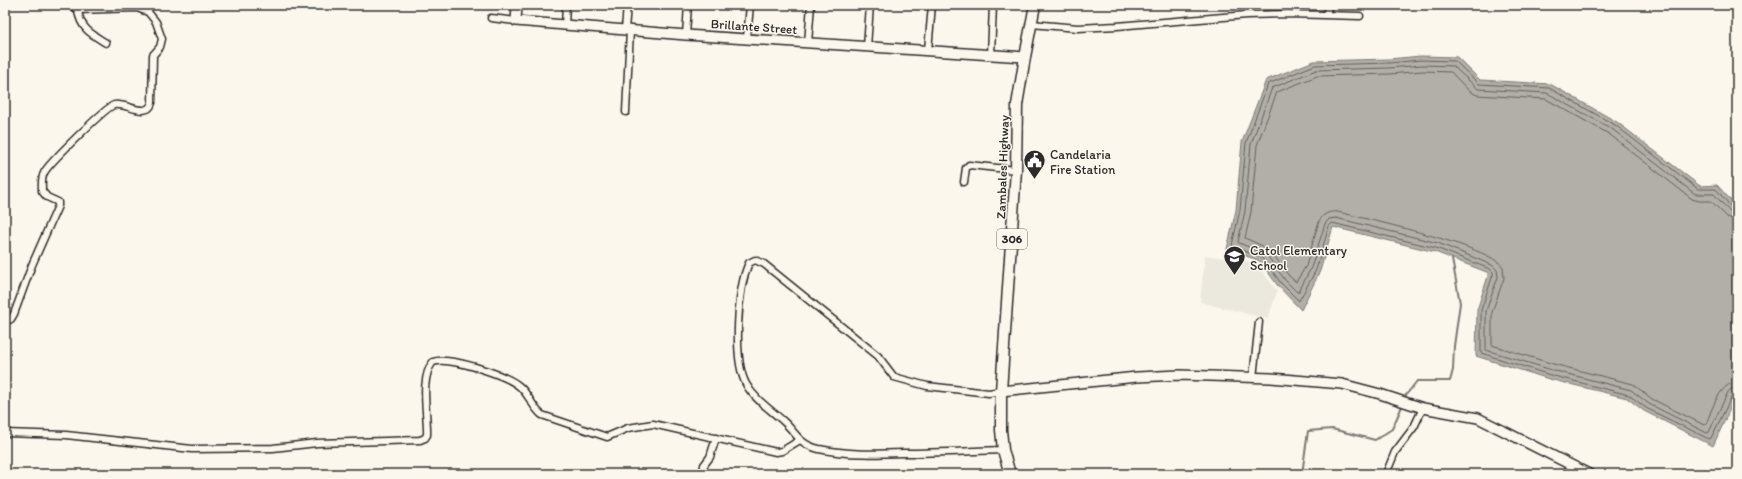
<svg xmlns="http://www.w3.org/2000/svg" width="1742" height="479" font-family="Itim,sans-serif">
<rect width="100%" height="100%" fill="#fbf7ec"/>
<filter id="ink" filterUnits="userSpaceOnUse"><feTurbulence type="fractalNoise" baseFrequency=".025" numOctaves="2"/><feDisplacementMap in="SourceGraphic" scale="8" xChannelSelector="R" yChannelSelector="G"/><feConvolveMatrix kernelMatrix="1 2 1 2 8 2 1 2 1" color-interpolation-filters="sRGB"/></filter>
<g filter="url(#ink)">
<g fill="#ebe8de">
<polygon points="1040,5 1077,5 1077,9 1040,7"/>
<polygon points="1205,255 1256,263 1277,291 1268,319 1200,302"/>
</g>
<polygon fill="#b1afa7" stroke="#7b7a75" points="1421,56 1457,57 1480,80 1550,84 1617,122 1700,186 1717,185 1737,207 1737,394 1713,446 1644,411 1627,398 1549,379 1476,356 1477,310 1489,273 1435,252 1333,227 1320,271 1301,310 1278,286 1260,261 1227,249 1236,210 1242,142 1266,80 1314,61 1389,59"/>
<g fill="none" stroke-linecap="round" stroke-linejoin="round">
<g stroke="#61605d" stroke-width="1">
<polyline points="1737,209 1732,208 1716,189 1698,189 1615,125 1549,88 1479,84 1455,61 1421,60 1389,63 1315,65 1268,84 1246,143 1240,210 1232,245 1234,247 1262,258 1281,283 1299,301 1316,270 1329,226 1332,223 1436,248 1490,269 1493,272 1493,275 1481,310 1481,353 1550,375 1629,395 1646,408 1709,439 1711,438 1732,396 1737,393"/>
<polyline points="1737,214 1730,212 1714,194 1695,194 1612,129 1547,93 1478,89 1453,66 1422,65 1389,68 1316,70 1272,88 1251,144 1245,211 1238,242 1239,243 1266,254 1285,280 1298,293 1311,268 1325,224 1329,219 1336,218 1438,243 1492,265 1497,270 1498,277 1486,311 1486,350 1552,370 1631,390 1649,404 1707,433 1709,432 1728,392 1731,389 1737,388"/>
<path d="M1737,220l-10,-3 -16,-16h-12l-7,-2 -83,-65 -63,-35 -69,-4 -8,-4 -18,-19 -29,-1 -32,3 -73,2 -40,16 -20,53 -6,67 -6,26 24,11 20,27 7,6 10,-16 13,-45c4,-7 10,-10 19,-9 28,7 152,34 165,55l1,11 -12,34v33l61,19 80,20 19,15 52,26 2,-1c6,-14 13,-41 31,-42"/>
</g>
<g stroke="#7b7a75" stroke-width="2">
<polyline points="1404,399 1406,395 1417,381 1450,381 1453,370 1454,346 1460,303 1452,259"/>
<polyline points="1302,474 1308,431 1332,429 1375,440 1392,429 1403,404"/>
</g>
<defs>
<g id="street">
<path d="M78,10c2,18 13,24 28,33"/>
<polyline points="1326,14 1329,5"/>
<polyline points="491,18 516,21"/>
<polyline points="1031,24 1078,28 1117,26 1247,15 1288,14 1360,16"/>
<polyline points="565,26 566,5"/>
<polyline points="625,30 627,5"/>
<polyline points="686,35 688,5"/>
<polyline points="747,38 750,5"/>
<polyline points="808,43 811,5"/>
<polyline points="867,47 870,5"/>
<polyline points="928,50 932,5"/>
<polyline points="991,55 993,5"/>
<polyline points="626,112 630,30"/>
<polyline points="964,182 966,168 969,165 1016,170"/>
<path d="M5,322l6,-3 3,-5 18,-49 26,-59v-4l-11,-5 -5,-6c0,-5 -1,-13 2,-18 3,-8 62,-66 70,-68 11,-3 33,14 38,-2l1,-48 7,-8 2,-8 -6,-17 -8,-10 -11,-4 -59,2 -7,-5"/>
<polyline points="1253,378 1259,322"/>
<path d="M1001,391l-12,2 -62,-7 -33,-9 -16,-21 -114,-92 -9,-4 -6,3c-12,25 -16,97 -3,121 8,15 24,25 36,36 15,13 16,24 37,29 28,6 57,5 85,4 33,0 66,-2 99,-3"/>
<path d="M5,433l61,2 126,14 81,-1 44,-5 103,-3 5,-2 2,-3c1,-21 -8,-56 6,-73 16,-6 73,13 86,24 10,8 13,21 23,29l65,22 21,-9 25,-4 123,28 6,-1 18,-11"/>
<polyline points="703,474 704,465 710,457 716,438"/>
<polyline points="1386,474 1395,452 1414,427 1423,408"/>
</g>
<g id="secondary">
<polyline points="517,5 516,21 686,35 1025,57"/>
<polyline points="1001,391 1137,377 1179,375 1271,378 1342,384 1380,394 1423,408 1478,418 1589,474"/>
</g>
<polyline id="primary" points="1010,474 1003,450 1001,430 1001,391 1016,170 1017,105 1025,57 1035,5"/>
</defs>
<use href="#street" stroke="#2b2b2b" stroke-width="9"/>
<use href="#secondary" stroke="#2b2b2b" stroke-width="12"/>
<use href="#primary" stroke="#2b2b2b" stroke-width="13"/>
<use href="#street" stroke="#fbf7ec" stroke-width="6"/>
<use href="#secondary" stroke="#fbf7ec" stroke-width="9"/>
<use href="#primary" stroke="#fbf7ec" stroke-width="10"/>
</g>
</g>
<defs>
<symbol id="civic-pin" viewBox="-11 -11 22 30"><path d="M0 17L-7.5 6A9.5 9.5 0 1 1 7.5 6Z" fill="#2b2b2b" stroke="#fbf7ec"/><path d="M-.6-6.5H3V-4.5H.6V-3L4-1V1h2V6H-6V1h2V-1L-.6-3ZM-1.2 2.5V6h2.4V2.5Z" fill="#fff"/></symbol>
<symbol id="school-pin" viewBox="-11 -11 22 30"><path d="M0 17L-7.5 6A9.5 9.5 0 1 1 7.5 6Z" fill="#2b2b2b" stroke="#fbf7ec"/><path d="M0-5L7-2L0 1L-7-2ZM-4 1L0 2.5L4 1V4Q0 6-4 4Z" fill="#fff"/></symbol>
</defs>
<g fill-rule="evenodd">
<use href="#civic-pin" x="1022" y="148" width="25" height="34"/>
<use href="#school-pin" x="1222" y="244" width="25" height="34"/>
</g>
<g text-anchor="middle" stroke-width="3" stroke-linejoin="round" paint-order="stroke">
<rect fill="#fbf7ec" stroke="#696865" stroke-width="1" x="997" y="229" width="30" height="20" rx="3"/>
<g font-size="12" font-weight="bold" fill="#2b2b2b">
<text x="1012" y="243">306</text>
</g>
<g font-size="13" fill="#2b2b2b" stroke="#fbf7ec">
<text transform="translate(754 26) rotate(4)" y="5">Brillante Street</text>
<text transform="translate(1002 167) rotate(-88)" y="5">Zambales Highway</text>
</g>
<g font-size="13" fill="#2b2b2b" stroke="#fbf7ec" text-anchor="start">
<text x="1050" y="159">Candelaria<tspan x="1050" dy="15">Fire Station</tspan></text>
<text x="1250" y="255">Catol Elementary<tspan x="1250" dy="15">School</tspan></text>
</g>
</g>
<rect width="1742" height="479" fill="none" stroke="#fbf7ec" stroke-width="20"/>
<rect x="10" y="10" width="1722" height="459" fill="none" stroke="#2b2b2b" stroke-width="1.5" filter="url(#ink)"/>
</svg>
